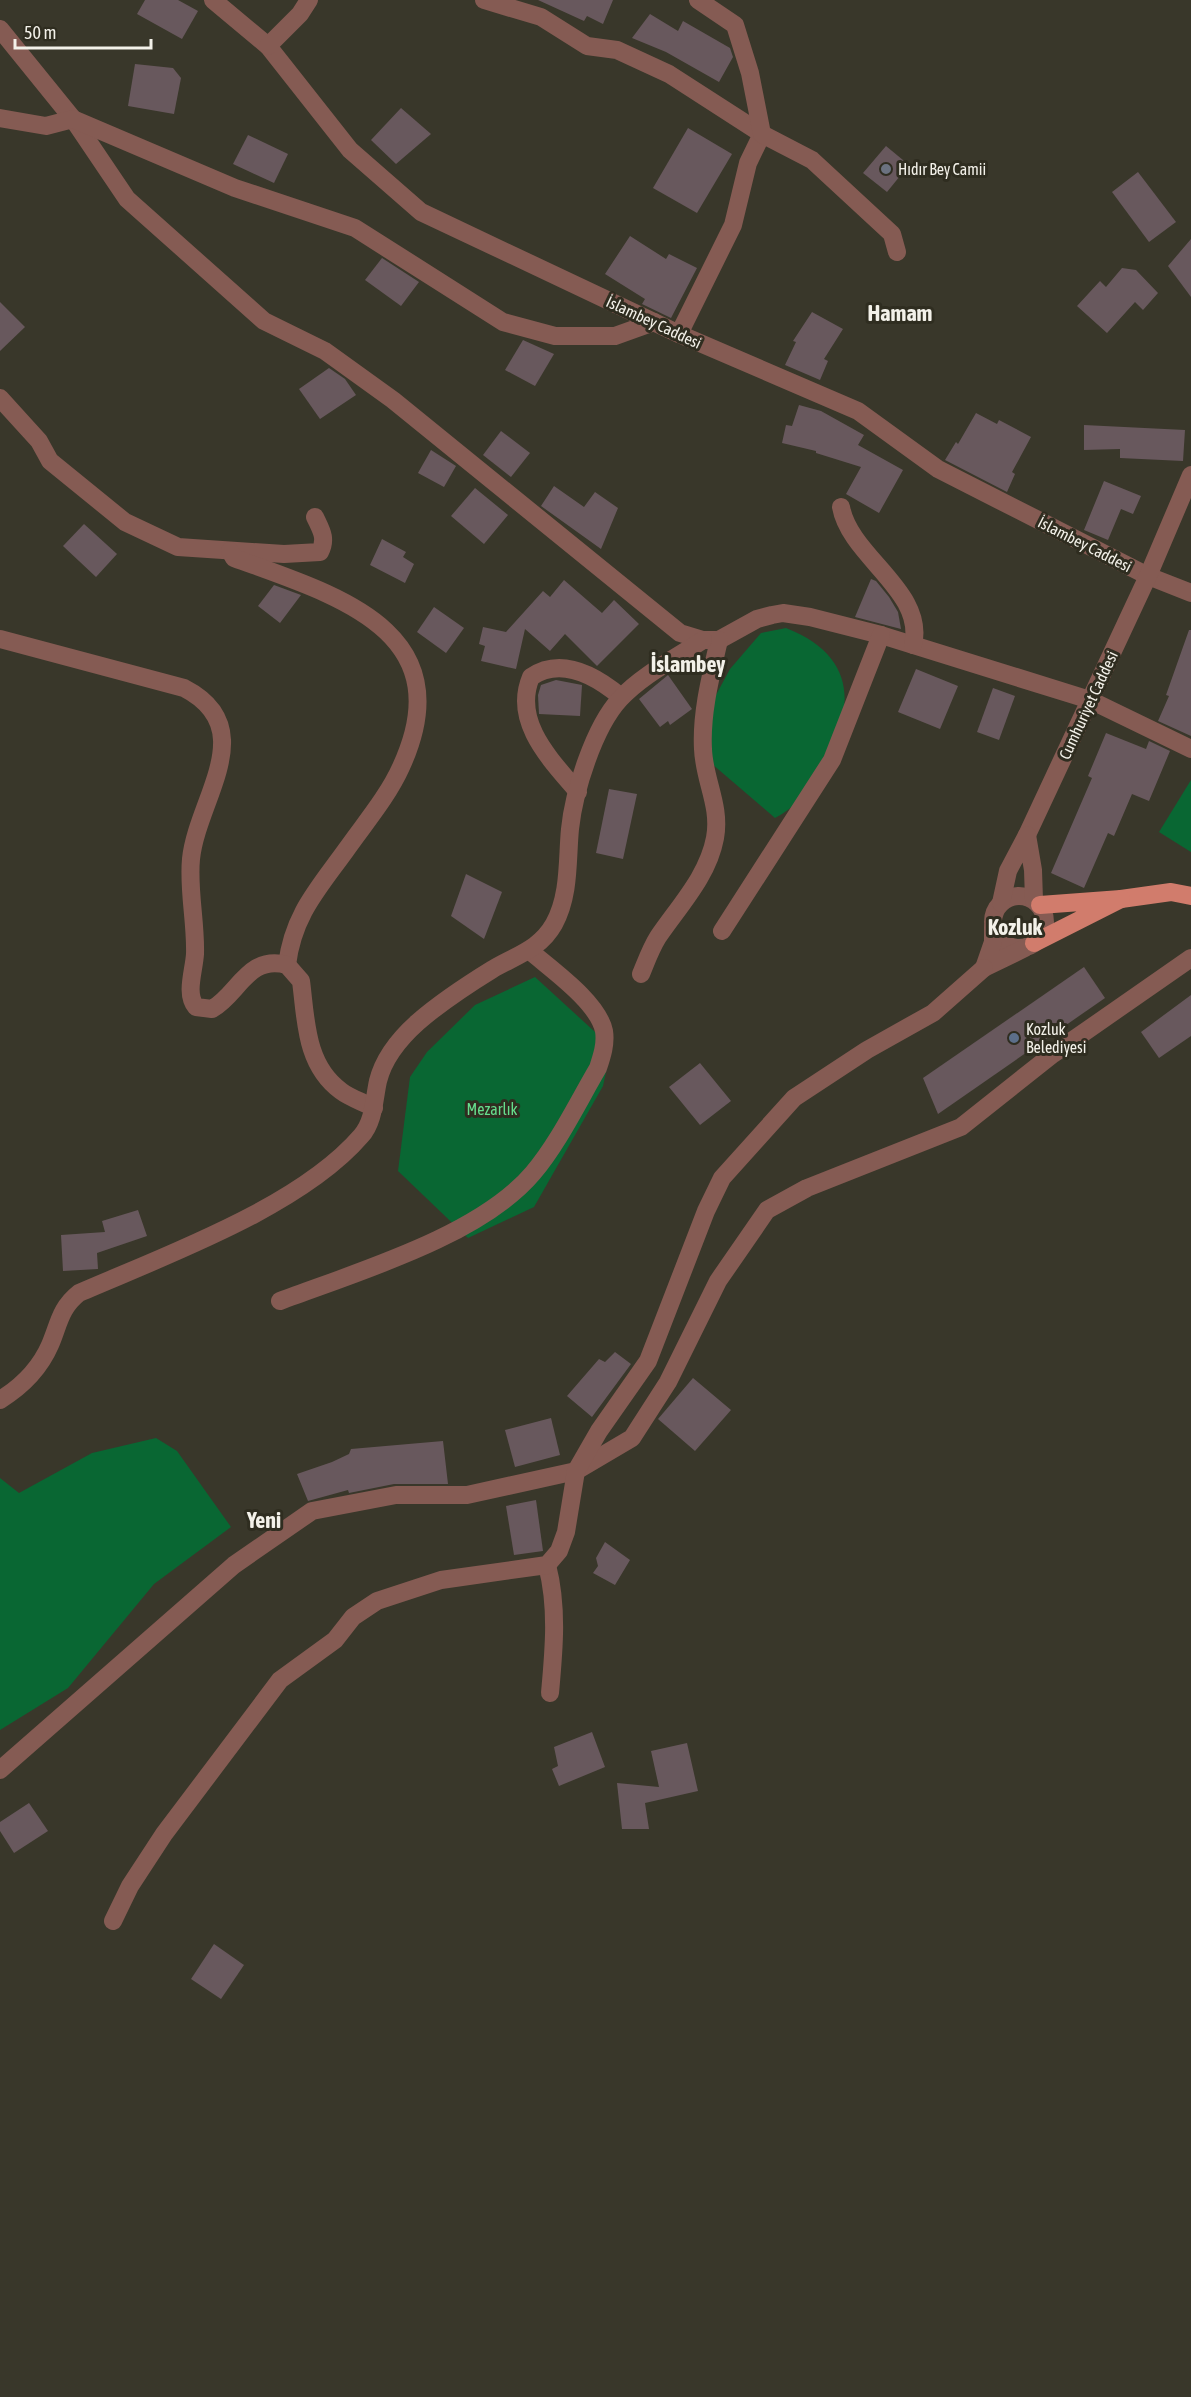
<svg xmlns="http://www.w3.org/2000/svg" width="1191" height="2397" font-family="'Asap Condensed',sans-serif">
<rect width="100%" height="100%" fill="#39372a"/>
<g fill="#096733">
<path d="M786,628c74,29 70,85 32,144 -14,21 -20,34 -43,46l-63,-54 -2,-58 20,-37 31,-36z"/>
<polygon points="1191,780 1191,852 1159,832"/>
<polygon points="535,977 606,1042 608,1063 603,1086 534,1207 468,1238 398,1171 410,1077 427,1052 475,1005"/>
<polygon points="156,1438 177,1451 231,1527 154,1584 68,1688 0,1730 0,1478 19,1493 92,1453"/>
</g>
<g fill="#68585d">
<polygon points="145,0 178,0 198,11 182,39 137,14"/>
<polygon points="538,0 613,0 603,24 587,16 584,21"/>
<polygon points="650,14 678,31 683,21 730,48 733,57 719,82 666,52 632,38"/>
<polygon points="135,64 173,68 181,78 174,114 128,106"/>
<polygon points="401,108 431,134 396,164 371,140"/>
<polygon points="688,128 732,154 697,213 653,188"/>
<polygon points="248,135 288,154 274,183 233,164"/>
<polygon points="886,146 909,165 887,192 863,173"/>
<polygon points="1138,172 1176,222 1149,242 1112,192"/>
<polygon points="630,236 666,259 669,254 697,268 671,318 642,304 645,299 605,274"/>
<polygon points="1191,239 1191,297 1168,266"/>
<polygon points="382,258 419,282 401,306 365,280"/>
<polygon points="1122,268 1136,270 1158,293 1143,310 1135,302 1107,333 1077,306 1100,281 1106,287"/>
<polygon points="0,302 25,327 0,351"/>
<polygon points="812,312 843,329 824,359 828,361 820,380 785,365 796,342 793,341"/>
<polygon points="523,340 554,354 535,386 505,370"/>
<polygon points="329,368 345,379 356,395 320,419 299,389"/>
<polygon points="799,405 821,411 864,435 858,445 903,470 879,513 846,494 861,467 816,453 816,451 782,443 786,425 792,426"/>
<polygon points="976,413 997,424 999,420 1031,437 1012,472 1015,474 1007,492 945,460 956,442 958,444"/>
<polygon points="1084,425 1185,430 1183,461 1120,458 1120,449 1084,450"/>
<polygon points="501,431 530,453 511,477 483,455"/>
<polygon points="431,450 456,466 444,487 418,473"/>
<polygon points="1104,481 1141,496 1133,514 1121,509 1108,540 1084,530"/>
<polygon points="554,486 584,507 595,492 618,508 601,549 541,506"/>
<polygon points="475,488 508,515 484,544 451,516"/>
<polygon points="84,524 117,554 96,577 63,546"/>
<polygon points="382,539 406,552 403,557 414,564 405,583 370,565"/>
<polygon points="871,579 876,581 889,597 898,612 901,629 855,617"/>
<polygon points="564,580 602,613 614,600 639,624 597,666 565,634 550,651 525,629 516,669 481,661 485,646 479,644 483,627 506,632 543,591 550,597"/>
<polygon points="274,585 301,595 280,623 258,606"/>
<polygon points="434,607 464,628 446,653 417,632"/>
<polygon points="1189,630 1191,630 1191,736 1158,721 1169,696 1166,695"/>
<polygon points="916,669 958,686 940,729 898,712"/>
<polygon points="668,675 692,709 670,725 668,721 660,727 639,699"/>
<polygon points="556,680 582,685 580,716 539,714 538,695 541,685"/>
<polygon points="993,688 1015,696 999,740 977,732"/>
<polygon points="1106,733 1146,749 1149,741 1170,751 1149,801 1132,794 1114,836 1108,833 1084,888 1051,873 1092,778 1088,776"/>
<polygon points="609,789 637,794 623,859 596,853"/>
<polygon points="466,874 502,892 484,939 451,916"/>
<polygon points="1084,967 1105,998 938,1114 923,1078"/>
<polygon points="1191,995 1191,1036 1159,1058 1141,1032"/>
<polygon points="700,1063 731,1101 700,1125 669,1087"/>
<polygon points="138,1210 147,1236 97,1253 98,1269 63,1271 61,1235 105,1232 102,1221"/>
<polygon points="615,1352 631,1364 592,1417 567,1396 599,1359 605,1362"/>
<polygon points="693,1378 731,1410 695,1451 658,1419"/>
<polygon points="551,1418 560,1455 515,1467 505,1430"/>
<polygon points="443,1441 448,1484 394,1484 349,1493 348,1490 308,1501 297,1474 332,1462 349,1454 351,1449"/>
<polygon points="536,1500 543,1551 514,1555 506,1506"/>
<polygon points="605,1542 630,1560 615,1585 593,1573 598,1566 596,1558"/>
<polygon points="592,1732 605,1767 559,1786 552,1769 558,1766 554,1747"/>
<polygon points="687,1743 698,1791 645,1803 649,1829 622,1829 617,1783 659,1787 651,1751"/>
<polygon points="29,1803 48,1831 14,1853 0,1831 0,1822"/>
<polygon points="214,1944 244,1965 221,1999 191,1979"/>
</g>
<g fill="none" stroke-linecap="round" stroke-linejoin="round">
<g stroke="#855b53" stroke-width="18">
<polyline points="213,0 268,46 350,150 421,212 679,334 858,411 938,469 1148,576 1191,593"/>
<polyline points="484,0 541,17 587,46 617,50 669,74 762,134 748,163 733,225 679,334"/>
<polyline points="698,0 735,25 750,73 762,134 812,160 892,234 897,252"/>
<polyline points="0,29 73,119 127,199 264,321 325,351 393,400 680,633 703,640 719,640 757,619 772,615 783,613 810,617 881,635 1090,700 1191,749"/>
<polyline points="268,46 300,14 309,0"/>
<polyline points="0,118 46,126 73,119 235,188 355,228 503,322 555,336 615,336 654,322"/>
<path d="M0,398l39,43 11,20 75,61 53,25 106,7 36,-2c7,-14 1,-22 -5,-35"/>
<path d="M841,507c9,50 85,84 72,138"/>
<path d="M230,551l4,7c101,37 230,72 167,209 -13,29 -36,56 -55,83 -28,39 -53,65 -59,115"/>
<path d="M0,639l184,49c78,40 13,111 7,171 -3,31 5,63 4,95 -1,17 -10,40 1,53l16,2c26,-14 36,-55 75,-44l14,16c5,38 4,84 40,110 9,7 22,11 33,17"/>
<path d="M578,792c-27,-32 -66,-70 -47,-115 31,-21 66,0 90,20"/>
<polyline points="1027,835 1148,576 1191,475"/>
<circle cx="1019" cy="922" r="26"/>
<polyline points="1001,903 1008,871 1027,835 1033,870 1034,900"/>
<polyline points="993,927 993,942 984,968 1025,948"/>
<polyline points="722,931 832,760 881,635"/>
<path d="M641,974c5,-12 10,-26 17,-37 21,-31 50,-61 57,-99 6,-32 -11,-58 -12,-89 -2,-36 8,-74 16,-109"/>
<path d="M280,1301c77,-29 200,-65 253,-128 26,-31 45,-71 65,-105 4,-12 8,-24 6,-37 -6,-29 -52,-61 -74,-80"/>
<path d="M0,1400c21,-13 40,-32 50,-55 9,-21 10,-37 29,-52 85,-37 221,-86 282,-157 13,-14 13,-37 17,-55 6,-24 22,-43 40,-59 23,-20 49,-37 75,-53 24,-14 47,-20 61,-45 16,-29 13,-64 16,-95 4,-38 24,-102 50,-130 22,-24 56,-41 83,-59"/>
<path d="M547,1565c11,42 7,84 3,128"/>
<polyline points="0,1770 234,1565 312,1511 396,1495 467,1495 576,1471 632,1438 668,1382 718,1281 767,1210 807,1188 961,1127 1053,1054 1191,958"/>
<polyline points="113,1921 130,1886 164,1834 280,1680 335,1640 353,1617 377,1601 441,1580 547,1565 559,1551 566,1532 576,1471 599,1431 648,1361 706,1211 722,1178 794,1098 867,1050 933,1013 984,968"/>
</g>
<g stroke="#d17c6c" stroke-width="18">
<polyline points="1121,899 1171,892 1191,896"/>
<polyline points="1034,943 1121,899 1040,905"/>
</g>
</g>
<circle fill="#6b7280" stroke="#2f2d20" stroke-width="2" cx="886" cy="169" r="6"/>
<circle fill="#5c6f8a" stroke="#2f2d20" stroke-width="2" cx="1014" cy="1038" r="6"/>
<g text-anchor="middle" stroke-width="6" stroke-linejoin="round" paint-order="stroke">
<g font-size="16" fill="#f3f1e9" stroke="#2f2d20" text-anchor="start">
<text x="898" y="175">Hıdır Bey Camii</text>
<text x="1026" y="1035">Kozluk<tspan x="1026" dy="18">Belediyesi</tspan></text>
</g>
<g font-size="16" fill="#f3f1e9" stroke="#2f2d20">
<text transform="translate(654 322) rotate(25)" y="6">İslambey Caddesi</text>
<text transform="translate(1085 544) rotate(27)" y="6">İslambey Caddesi</text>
<text transform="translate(1088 705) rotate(-65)" y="6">Cumhuriyet Caddesi</text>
</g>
<g font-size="16" fill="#66de8d" stroke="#2f2d20">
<text x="492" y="1115">Mezarlık</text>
</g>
<g font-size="22" font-weight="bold" fill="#f3f1e9" stroke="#2f2d20">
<text x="900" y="321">Hamam</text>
<text x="688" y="672">İslambey</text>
<text x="1015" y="935">Kozluk</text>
<text x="264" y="1528">Yeni</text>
</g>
</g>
<path d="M15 39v9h136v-9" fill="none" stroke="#f3f1e9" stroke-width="3"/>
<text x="24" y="39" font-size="18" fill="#f3f1e9" stroke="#2f2d20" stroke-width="4.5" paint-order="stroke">50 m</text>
</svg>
